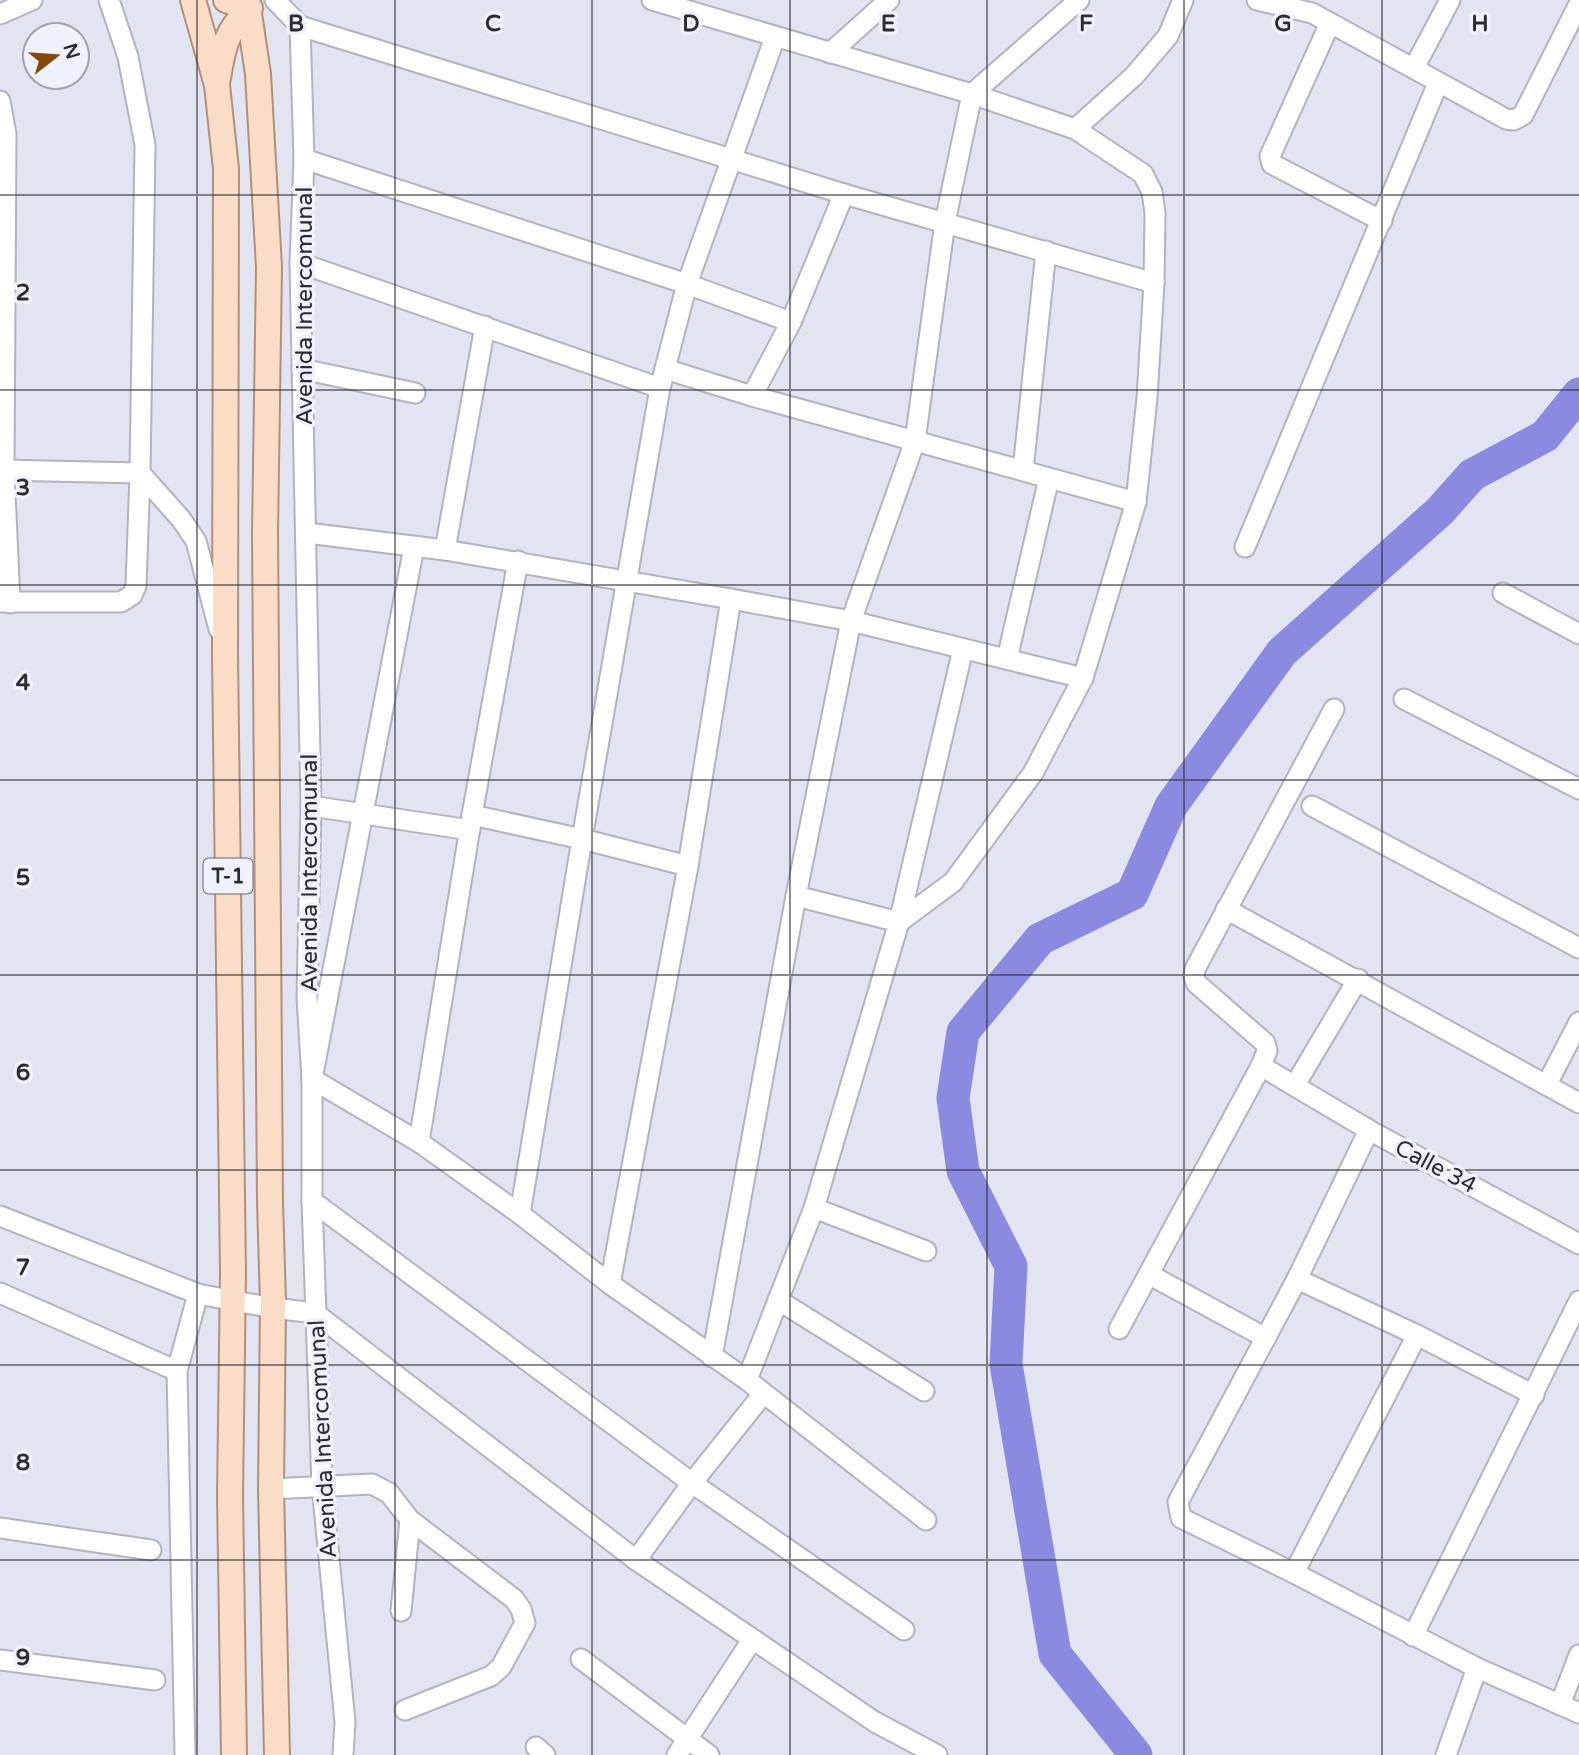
<svg xmlns="http://www.w3.org/2000/svg" width="1579" height="1755" font-family="'Varela Round',sans-serif">
<rect width="100%" height="100%" fill="#e3e4f1"/>
<g fill="none" stroke-linecap="round" stroke-linejoin="round">
<polyline stroke="#8b8ae1" stroke-width="33" points="1136,1755 1055,1654 1006,1364 1011,1266 963,1171 953,1098 963,1032 1040,939 1132,894 1171,806 1282,652 1440,511 1472,475 1545,436 1579,394"/>
<defs>
<g id="minor">
<polyline points="275,0 300,26 304,159 300,263 311,806 307,998 312,1079 312,1201 322,1486 345,1722 343,1755"/>
<polyline points="652,0 972,94 1075,129 1143,174 1152,192 1155,213 1154,283 1147,398 1136,502 1083,678 1033,773 953,882 899,922 796,896"/>
<polyline points="1257,0 1312,13 1506,119 1514,120 1523,115 1579,4"/>
<polyline points="0,14 32,0"/>
<polyline points="1330,23 1270,156 1272,164 1382,221"/>
<polyline points="300,26 844,194 1154,283"/>
<polyline points="830,53 889,0"/>
<polyline points="1414,68 1450,0"/>
<polyline points="0,101 6,134 4,470 10,603"/>
<polyline points="1075,129 1134,76 1168,36 1183,0"/>
<polyline points="304,159 687,284 791,322"/>
<polyline points="300,263 660,388"/>
<polyline points="302,369 415,393"/>
<polyline points="665,369 752,396 1136,502"/>
<polyline points="752,396 791,322 844,194"/>
<polyline points="0,470 140,473 145,145 128,57 109,0"/>
<polyline points="1023,470 1046,251"/>
<polyline points="307,533 445,550 731,599 851,621 1083,678"/>
<polyline points="414,547 312,1079 419,1142 520,1214 610,1284 747,1380 926,1520"/>
<polyline points="1245,547 1438,83"/>
<polyline points="445,550 485,326"/>
<polyline points="1503,593 1579,634"/>
<polyline points="0,602 121,602 132,595 136,586 140,473 181,519 196,541 219,629"/>
<polyline points="1007,659 1049,478"/>
<polyline points="1404,699 1579,789"/>
<polyline points="1334,709 1195,969 1194,976 1196,983 1265,1043 1267,1051 1261,1066 1369,1130 1579,1244"/>
<polyline points="311,806 470,830"/>
<polyline points="1312,806 1579,948"/>
<polyline points="472,815 582,839 688,866"/>
<polyline points="1226,909 1579,1103"/>
<polyline points="1547,1084 1579,1022"/>
<polyline points="1295,1085 1358,979"/>
<polyline points="1369,1130 1297,1279 1178,1502 1181,1518 1294,1573 1477,1668 1579,1713"/>
<polyline points="419,1142 472,815 518,561"/>
<polyline points="312,1201 692,1483 904,1630"/>
<polyline points="814,1208 926,1251"/>
<polyline points="520,1214 582,839 660,388 687,284 775,37"/>
<polyline points="0,1216 198,1294"/>
<polyline points="1150,1275 1266,1338"/>
<polyline points="1297,1279 1417,1335 1534,1395"/>
<polyline points="610,1284 688,866 731,599"/>
<polyline points="0,1293 177,1371"/>
<polyline points="778,1300 924,1391"/>
<polyline points="1119,1329 1261,1066"/>
<polyline points="712,1357 796,896 851,621 915,441 945,222 972,94 1079,0"/>
<polyline points="747,1380 814,1208 899,922 963,649"/>
<polyline points="271,1489 372,1484 389,1493 410,1520 514,1599 521,1609 525,1623 501,1667 491,1676 405,1710"/>
<polyline points="0,1528 151,1550"/>
<polyline points="636,1560 692,1483 763,1394"/>
<polyline points="1294,1573 1417,1335"/>
<polyline points="401,1611 410,1520"/>
<polyline points="1413,1636 1579,1301"/>
<polyline points="581,1659 709,1755"/>
<polyline points="0,1660 155,1680"/>
<polyline points="1560,1705 1579,1655"/>
<polyline points="536,1747 545,1755"/>
<polyline points="185,1755 177,1371 198,1294 273,1308 315,1313 636,1560 875,1722 937,1755"/>
<polyline points="677,1755 752,1640"/>
<polyline points="1446,1755 1477,1668"/>
</g>
<g id="major">
<polyline points="193,0 217,85 226,169 225,657 233,1273 230,1496 234,1755"/>
<polyline points="247,0 258,74 269,267 265,532 270,1202 273,1303 271,1489 277,1755"/>
<path d="M218,78c5,-31 8,-47 32,-70l-24,-8"/>
</g>
</defs>
<use href="#minor" stroke="#b2b3bf" stroke-width="23"/>
<use href="#major" stroke="#b09079" stroke-width="28"/>
<use href="#minor" stroke="#fff" stroke-width="19"/>
<use href="#major" stroke="#fbddc7" stroke-width="24"/>
</g>
<path fill="none" stroke="#2b2c30" stroke-width="2" stroke-opacity="0.55" d="M197,0v1755M395,0v1755M592,0v1755M790,0v1755M987,0v1755M1184,0v1755M1382,0v1755M0,195h1579M0,390h1579M0,585h1579M0,780h1579M0,975h1579M0,1170h1579M0,1365h1579M0,1560h1579"/>
<g text-anchor="middle" stroke-width="7" stroke-linejoin="round" paint-order="stroke">
<rect fill="#f0f1fe" stroke="#66676e" stroke-width="2" x="203.5" y="858.5" width="49" height="35" rx="5"/>
<g font-size="21" font-weight="bold" fill="#2b2c30">
<text x="228" y="883">T-1</text>
</g>
<g font-size="23" fill="#2b2c30" stroke="#f0f1fe">
<text transform="translate(304 306) rotate(-90)" y="8">Avenida Intercomunal</text>
<text transform="translate(309 873) rotate(-90)" y="8">Avenida Intercomunal</text>
<text transform="translate(1436 1166) rotate(28)" y="8">Calle 34</text>
<text transform="translate(322 1439) rotate(-93)" y="8">Avenida Intercomunal</text>
</g>
</g>
<g font-size="23" text-anchor="middle" font-weight="bold" fill="#2b2c30" stroke="#f0f1fe" stroke-width="7" stroke-linejoin="round" paint-order="stroke">
<text x="296" y="31">B</text>
<text x="493" y="31">C</text>
<text x="691" y="31">D</text>
<text x="888" y="31">E</text>
<text x="1086" y="31">F</text>
<text x="1283" y="31">G</text>
<text x="1480" y="31">H</text>
<text x="23" y="300">2</text>
<text x="23" y="495">3</text>
<text x="23" y="690">4</text>
<text x="23" y="885">5</text>
<text x="23" y="1080">6</text>
<text x="23" y="1275">7</text>
<text x="23" y="1470">8</text>
<text x="23" y="1665">9</text>
</g>
<g transform="translate(56 56) rotate(73)"><circle r="33" fill="#f0f1fe" stroke="#a1a2ac" stroke-width="2"/>
<path d="M0-5L12 26L0 18L-12 26Z" fill="#874909"/>
<text y="-10" font-size="19" font-weight="bold" text-anchor="middle" fill="#2b2c30">N</text>
</g>
</svg>
